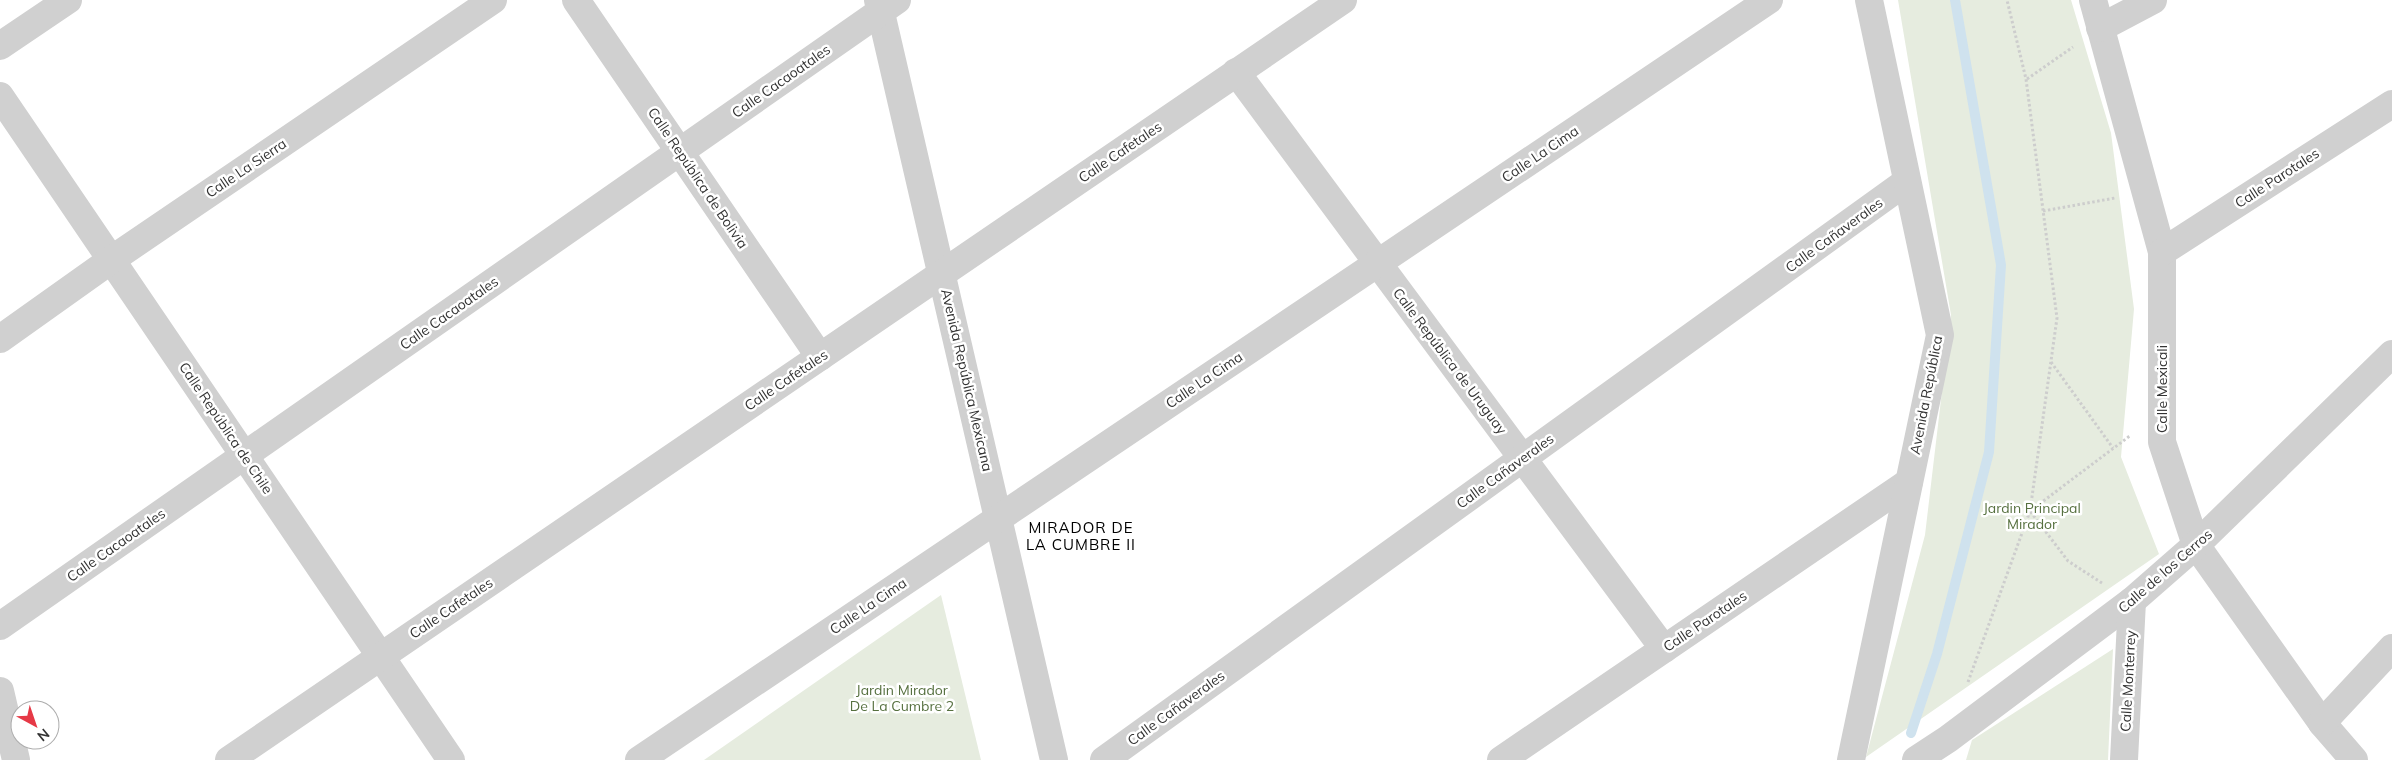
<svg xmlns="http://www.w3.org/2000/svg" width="2392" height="760" font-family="Mulish,sans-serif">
<rect width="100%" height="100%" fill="#fff"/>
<g fill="#e6ecdf">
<polygon points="1898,0 2071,0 2111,133 2134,309 2121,457 2159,554 1866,757 1925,535 1951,315"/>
<polygon points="941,595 981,760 704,760"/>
<polygon points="2113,649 2108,760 1966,760 1972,740"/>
</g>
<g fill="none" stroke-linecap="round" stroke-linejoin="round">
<polyline stroke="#cfe2ee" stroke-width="10" points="1911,733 1937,654 1989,452 2001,265 1955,0"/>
<g stroke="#cdcdcd" stroke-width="3" stroke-dasharray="2.5 2.5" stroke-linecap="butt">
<polyline points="2027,79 2073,47"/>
<polyline points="2043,211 2115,198"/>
<polyline points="2051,362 2113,448"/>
<polyline points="2102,583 2068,561 2030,511 2131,435"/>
<polyline points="1968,682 2030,511 2057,318 2026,79 2007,0"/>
</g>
<g stroke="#d0d0d0" stroke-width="28">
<polyline points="576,0 820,357"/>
<polyline points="878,0 1054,760"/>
<polyline points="2093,0 2162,252 2162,442 2196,545 2322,723 2354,760"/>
<polyline points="2100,28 2153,0"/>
<polyline points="0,46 68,0"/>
<polyline points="1236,72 1664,649"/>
<polyline points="0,96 451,760"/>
<polyline points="2162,252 2392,104"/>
<polyline points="0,339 111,260 493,0"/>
<polyline points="0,626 897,0"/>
<polyline points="0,691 16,760"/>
<polyline points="2322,723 2392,648"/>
<polyline points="229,760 1343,0"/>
<polyline points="639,760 1769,0"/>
<polyline points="1104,760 1906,182"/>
<polyline points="1501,760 1909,482"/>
<polyline points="1851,760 1940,335 1869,0"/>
<polyline points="1916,760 1948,739 2132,601 2196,545 2392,354"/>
<polyline points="2124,760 2132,601"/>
</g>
</g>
<g text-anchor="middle" stroke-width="5" stroke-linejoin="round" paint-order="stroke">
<g font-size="14" fill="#333" stroke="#fff">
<text transform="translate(781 81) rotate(-35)" y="5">Calle Cacaoatales</text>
<text transform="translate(1120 152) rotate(-34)" y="5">Calle Cafetales</text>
<text transform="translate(1540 154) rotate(-34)" y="5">Calle La Cima</text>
<text transform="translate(246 168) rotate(-34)" y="5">Calle La Sierra</text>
<text transform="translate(698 178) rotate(56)" y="5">Calle República de Bolivia</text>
<text transform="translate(2277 178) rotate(-33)" y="5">Calle Parotales</text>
<text transform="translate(1834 235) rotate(-36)" y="5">Calle Cañaverales</text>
<text transform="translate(449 313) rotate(-35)" y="5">Calle Cacaoatales</text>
<text transform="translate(1450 361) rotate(53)" y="5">Calle República de Uruguay</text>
<text transform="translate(786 380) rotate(-34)" y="5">Calle Cafetales</text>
<text transform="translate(967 380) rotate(77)" y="5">Avenida República Mexicana</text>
<text transform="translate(1204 380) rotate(-34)" y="5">Calle La Cima</text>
<text transform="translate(2162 389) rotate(-90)" y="5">Calle Mexicali</text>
<text transform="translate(1926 395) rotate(-79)" y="5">Avenida República</text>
<text transform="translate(226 428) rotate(56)" y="5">Calle República de Chile</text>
<text transform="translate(1505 471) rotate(-36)" y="5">Calle Cañaverales</text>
<text transform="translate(116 545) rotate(-35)" y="5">Calle Cacaoatales</text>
<text transform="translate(2165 571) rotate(-41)" y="5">Calle de los Cerros</text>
<text transform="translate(868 606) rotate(-34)" y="5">Calle La Cima</text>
<text transform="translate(451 608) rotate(-34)" y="5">Calle Cafetales</text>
<text transform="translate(1705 621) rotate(-34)" y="5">Calle Parotales</text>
<text transform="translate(2128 681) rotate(-87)" y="5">Calle Monterrey</text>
<text transform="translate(1176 708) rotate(-36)" y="5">Calle Cañaverales</text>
</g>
<g font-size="14" fill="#56703f" stroke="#fff">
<text x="2032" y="513">Jardin Principal<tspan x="2032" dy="16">Mirador</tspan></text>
<text x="902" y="695">Jardin Mirador<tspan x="902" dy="16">De La Cumbre 2</tspan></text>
</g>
<g font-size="15" letter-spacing="1" fill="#000" stroke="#fff">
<text x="1081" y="533">MIRADOR DE<tspan x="1081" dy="17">LA CUMBRE II</tspan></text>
</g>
</g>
<g transform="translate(35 725) rotate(140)"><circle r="24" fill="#ffffff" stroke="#adadad"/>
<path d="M0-4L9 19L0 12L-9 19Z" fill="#e63946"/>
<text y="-8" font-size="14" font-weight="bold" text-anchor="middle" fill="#333333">N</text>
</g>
</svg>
